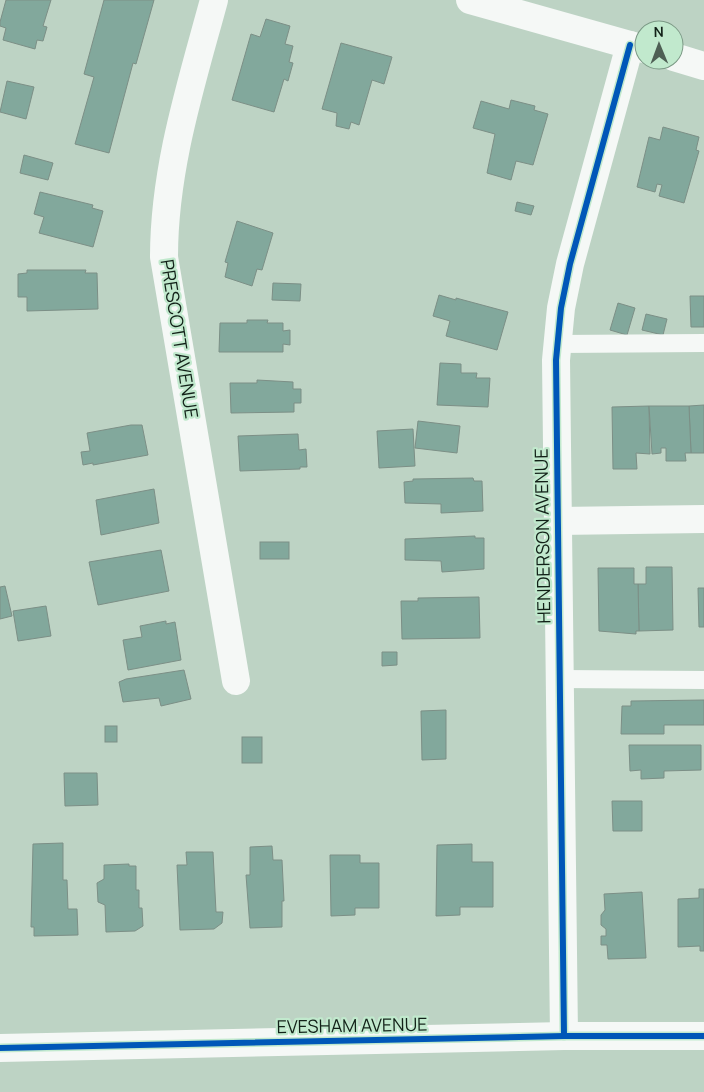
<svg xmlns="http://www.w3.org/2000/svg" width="704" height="1092" font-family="Manrope,sans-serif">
<rect width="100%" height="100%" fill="#bdd3c4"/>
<g fill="#82a89c" stroke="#7c8f86">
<polygon points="6,0 51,0 43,26 47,27 43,41 37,40 35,49 3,40 6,28 0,26 0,22"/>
<polygon points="104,0 154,0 136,64 133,63 109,153 75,144 94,77 84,74"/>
<polygon points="266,19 290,26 285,44 293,46 289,62 293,63 288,81 284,79 274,112 232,100 251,34 260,37"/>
<polygon points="341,43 392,57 384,84 372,80 359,125 351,122 349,129 336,126 337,113 322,109"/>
<polygon points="7,81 34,87 26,119 0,112"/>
<polygon points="511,100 535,106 534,110 548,114 533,165 516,161 511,180 487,173 495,134 473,128 481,101 509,109"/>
<polygon points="663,127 699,137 696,150 699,151 684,203 659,196 662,185 657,184 655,192 637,187 649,137 660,140"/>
<polygon points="24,155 53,163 48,180 20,173"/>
<polygon points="40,192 93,205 92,208 103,211 93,247 39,233 44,217 34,214"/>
<polygon points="517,202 534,206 531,215 515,211"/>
<polygon points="237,221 273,233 262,270 257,269 252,286 225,277 228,263 225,262"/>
<polygon points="27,270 86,270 85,273 97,273 98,309 27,311 27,297 18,297 18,274 27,273"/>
<polygon points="273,283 301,284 300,301 272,300"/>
<polygon points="439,295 456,300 456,298 508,312 497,350 446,336 450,321 433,316"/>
<polygon points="690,296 704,296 704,327 691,327"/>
<polygon points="618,303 635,308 627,335 610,330"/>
<polygon points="646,314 667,319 663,335 642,330"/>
<polygon points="247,320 268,320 267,323 283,323 283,331 290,330 290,345 283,344 283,352 219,352 220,323 247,323"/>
<polygon points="440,363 461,364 461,373 477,373 476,378 490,378 488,407 437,405"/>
<polygon points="257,380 293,382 293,389 301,389 301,403 294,403 294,412 231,413 230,383 257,383"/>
<polygon points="704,405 704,453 691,453 689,406"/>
<polygon points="649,406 650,454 636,453 637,469 613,469 612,407"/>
<polygon points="649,406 689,406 691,453 685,453 686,461 666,461 666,448 661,448 661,453 652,454"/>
<polygon points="418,421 460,426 457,453 415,448"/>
<polygon points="131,425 142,425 148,455 93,465 93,463 83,465 81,452 90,451 87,433"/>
<polygon points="413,429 415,466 379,468 377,431"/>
<polygon points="298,434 299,450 306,449 307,467 300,467 300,469 240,471 238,436"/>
<polygon points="473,478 474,481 482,481 483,511 441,513 441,504 405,503 404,482 413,481 413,479"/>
<polygon points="154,489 159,523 101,535 96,500"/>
<polygon points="475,536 475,538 484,538 484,569 442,572 441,561 405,560 405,539"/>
<rect x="260" y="542" width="29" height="17"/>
<polygon points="161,550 169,591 98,605 89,562"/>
<polygon points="646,567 672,567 673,630 639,631 638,584 646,584"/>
<polygon points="598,568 634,568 634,584 638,584 639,631 636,631 636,634 599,631"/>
<polygon points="5,586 12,616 0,619 0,587"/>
<polygon points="698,588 704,588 704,627 699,627"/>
<polygon points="479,597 480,638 402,639 401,601 418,601 418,598"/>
<polygon points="46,606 51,636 18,641 13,611"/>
<polygon points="166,621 166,624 175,622 181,660 128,670 123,640 142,637 140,626"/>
<polygon points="382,652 397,652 397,665 382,666"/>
<polygon points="184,670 191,699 161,706 159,698 123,702 119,682 126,679"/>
<polygon points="704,700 704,725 664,725 664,734 621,734 622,706 631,706 631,701"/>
<polygon points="446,710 446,759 422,760 421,711"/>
<rect x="105" y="726" width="12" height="16"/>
<rect x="242" y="737" width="20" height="26"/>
<polygon points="629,745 701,745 701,770 664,771 664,778 641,779 641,770 630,771"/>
<polygon points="64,773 97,773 98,805 65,806"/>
<polygon points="612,801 642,801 642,831 613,831"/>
<polygon points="63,843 63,880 67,880 68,909 77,909 78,935 34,936 34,927 31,927 33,844"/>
<polygon points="472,844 472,862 493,862 493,907 460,907 460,915 436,916 437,845"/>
<polygon points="272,846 273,860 282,860 284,901 282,901 282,927 250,928 246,875 250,875 250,847"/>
<polygon points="186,852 213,852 216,912 223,912 222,923 214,929 180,930 177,865 187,865"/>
<polygon points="330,855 360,855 360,863 379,863 379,908 355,908 355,915 331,916"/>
<polygon points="129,864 129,866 136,866 136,890 139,890 139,908 142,908 143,926 135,931 106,932 105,905 98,902 97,883 104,879 104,865"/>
<polygon points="699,889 704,889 704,951 700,951 700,946 678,947 678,899 699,898"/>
<polygon points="642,892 646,958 608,959 607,945 601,945 601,936 606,936 606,929 601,925 601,915 605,910 604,894"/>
</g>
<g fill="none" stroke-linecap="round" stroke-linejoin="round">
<g stroke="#f5f8f6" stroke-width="18">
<polyline points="558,344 704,343"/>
<polyline points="560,679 704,680"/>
</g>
<g stroke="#f5f8f6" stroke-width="28">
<path d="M214,0c-23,85 -50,168 -50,257l72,424"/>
<polyline points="558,521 704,519"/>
<polyline points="564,1036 556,360 561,308 570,264 630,45"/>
<polyline points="0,1048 564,1036 704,1036"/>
</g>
<g stroke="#f5f8f6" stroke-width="28">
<polyline points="470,0 644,49"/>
<polyline points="674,57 704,66"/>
</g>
<defs>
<g id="cycleway">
<polyline points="564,1036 556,360 561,308 570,264 630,45"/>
<polyline points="0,1048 564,1036 704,1036"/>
</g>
</defs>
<use href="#cycleway" stroke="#c1e9cd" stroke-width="9"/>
<use href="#cycleway" stroke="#0057b8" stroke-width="6"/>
</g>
<g text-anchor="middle" stroke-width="4.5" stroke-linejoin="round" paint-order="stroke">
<g font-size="18" fill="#122118" stroke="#c1e9cd">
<text transform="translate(179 339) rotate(81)" y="6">PRESCOTT AVENUE</text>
<text transform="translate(543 536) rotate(-91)" y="6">HENDERSON AVENUE</text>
<text transform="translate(352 1026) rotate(-1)" y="6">EVESHAM AVENUE</text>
</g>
</g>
<g transform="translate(659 45) rotate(359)"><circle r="24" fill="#c1e9cd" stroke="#7b9985"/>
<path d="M0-4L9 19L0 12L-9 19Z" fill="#4e5f54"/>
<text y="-8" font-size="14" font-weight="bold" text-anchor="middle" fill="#122118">N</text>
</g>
</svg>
